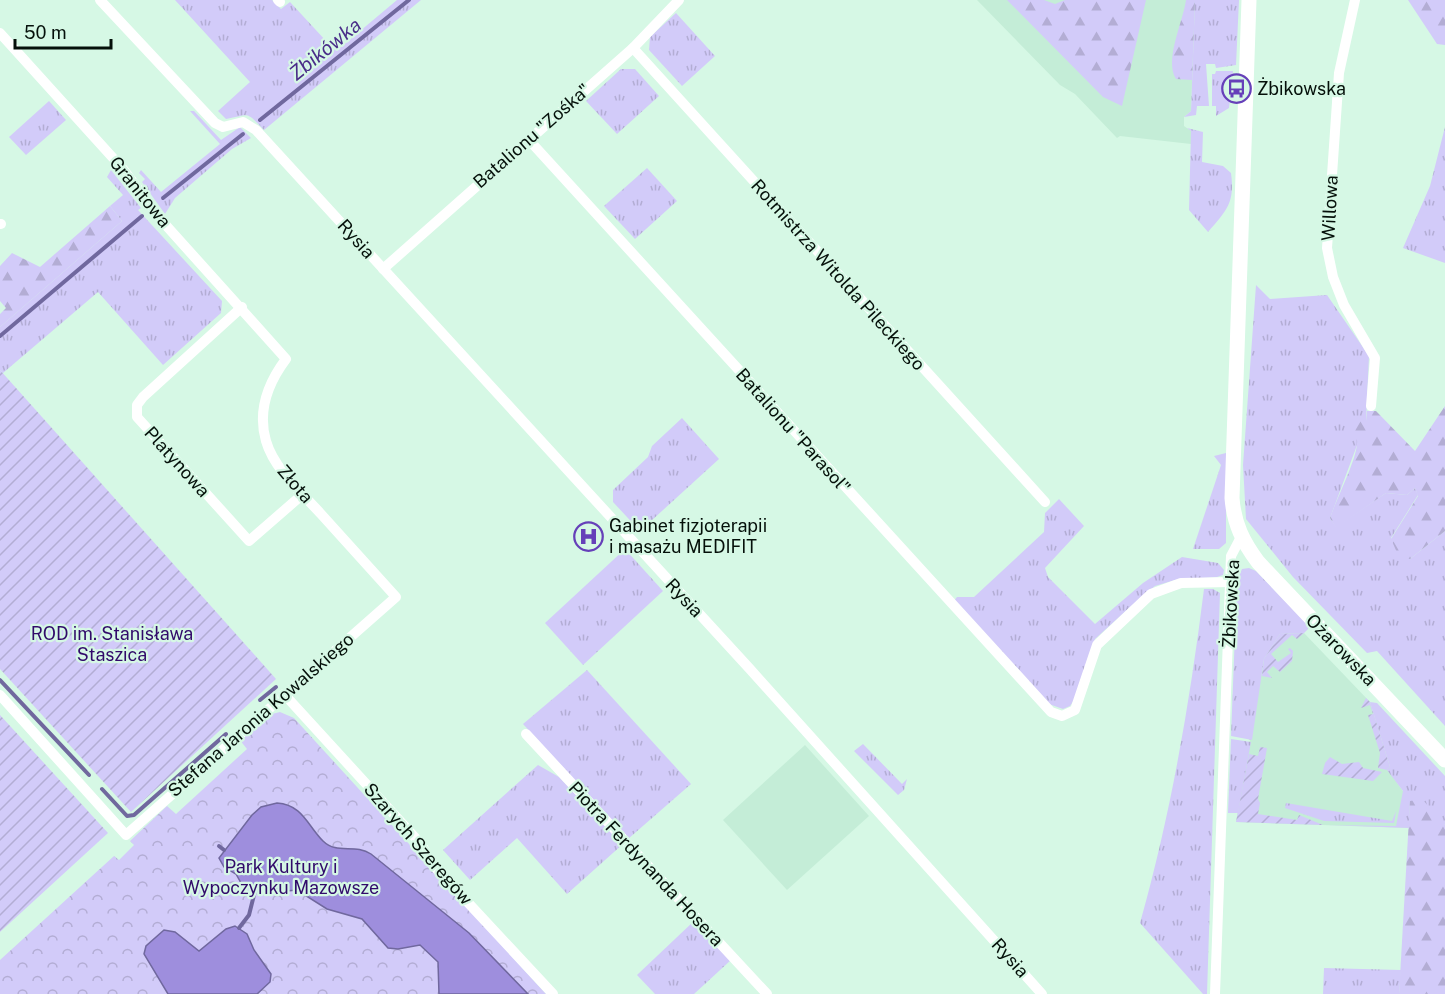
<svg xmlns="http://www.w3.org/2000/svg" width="1445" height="994" font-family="'Public Sans',sans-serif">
<defs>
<pattern id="grass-tufts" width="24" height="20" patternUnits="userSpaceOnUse" patternTransform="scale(1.5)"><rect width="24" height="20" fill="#d2cbf9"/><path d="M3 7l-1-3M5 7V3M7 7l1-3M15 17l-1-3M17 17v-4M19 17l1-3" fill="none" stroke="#b3add4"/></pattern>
<pattern id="forest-firs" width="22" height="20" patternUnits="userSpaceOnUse" patternTransform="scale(1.5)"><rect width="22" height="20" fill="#d2cbf9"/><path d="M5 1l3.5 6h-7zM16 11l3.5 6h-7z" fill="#b3add4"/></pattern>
<pattern id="park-crowns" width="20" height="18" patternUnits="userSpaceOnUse" patternTransform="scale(1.5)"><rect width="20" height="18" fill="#d2cbf9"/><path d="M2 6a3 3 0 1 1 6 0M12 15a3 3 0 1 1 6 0" fill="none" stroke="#b3add4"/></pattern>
<pattern id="garden-furrows" width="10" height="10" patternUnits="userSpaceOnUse" patternTransform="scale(1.5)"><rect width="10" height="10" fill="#d2cbf9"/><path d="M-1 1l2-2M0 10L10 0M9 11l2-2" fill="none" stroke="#b3add4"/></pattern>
</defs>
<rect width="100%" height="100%" fill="#d6f8e5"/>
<g fill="#c4edd7">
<polygon points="977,0 1195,0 1191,111 1184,117 1184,126 1191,131 1191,144 1120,136 1117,138 1075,94 1060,85"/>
<polygon points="1304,633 1370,702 1393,777 1410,801 1409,828 1236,822 1264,659 1280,634"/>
<polygon points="805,745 869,816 787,890 723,820"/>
</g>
<g fill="url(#grass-tufts)">
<path d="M175,0h97l9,9 9,-7 37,40 14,5 56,-47h24l-157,130c-19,-20 -14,-15 -38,-11l-8,-8 32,-29z"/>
<polygon points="1195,0 1239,0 1236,65 1216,68 1215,64 1206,64 1209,106 1197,106 1196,115 1184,117 1191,111"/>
<polygon points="676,13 715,56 682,86 649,50 650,37"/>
<polygon points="621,69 635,69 659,96 617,134 586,101"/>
<polygon points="1216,71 1233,71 1229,108 1216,116 1216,106 1212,106 1212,74 1215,74"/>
<polygon points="49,101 66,120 26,155 9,137"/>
<polygon points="190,111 194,111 221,140 240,127 251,138 232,149 175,198 165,214 142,182 145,179 139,173 141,170 161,192 220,144"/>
<polygon points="1445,127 1445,263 1403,248 1430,186"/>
<path d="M1187,128l16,4 -1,30 21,4 8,7c4,30 -4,37 -23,59l-19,-22 2,-79z"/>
<polygon points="647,168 677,201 635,239 604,206"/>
<polygon points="111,170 141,208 138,210 222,301 221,313 163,365 98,292 3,373 0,370 0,327 122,221 110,206 123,195 107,177"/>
<polygon points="1256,285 1270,299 1327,295 1369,356 1366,421 1330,518 1336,527 1386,493 1407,495 1415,488 1418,495 1391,538 1410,559 1445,531 1445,726 1377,651 1367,653 1293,577 1246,519 1243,465"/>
<polygon points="682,418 719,459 640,531 613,502 613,490 648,457 652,446"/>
<polygon points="1226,453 1226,543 1219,549 1193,549 1221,465 1214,456"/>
<polygon points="1059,499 1084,526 1045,568 1048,577 1095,624 1143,583 1182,557 1218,563 1224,570 1223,575 1217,577 1175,580 1155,586 1139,599 1095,639 1074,700 1070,706 1063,709 1046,703 953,602 957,597 974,597 1044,532 1045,513"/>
<polygon points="625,549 663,591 583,665 545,623"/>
<polygon points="1249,568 1256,571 1310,627 1304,633 1280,634 1264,659 1252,740 1231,736 1237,581 1242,569"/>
<path d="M1204,589h9l7,4 -13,401h-4l-63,-71c31,-110 50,-221 64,-334z"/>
<polygon points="587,670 691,784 628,839 523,724"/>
<polygon points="1370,702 1377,703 1445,776 1445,825 1410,801 1409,828 1328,825 1396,826 1403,791 1387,770 1390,767"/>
<polygon points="1231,739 1251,742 1238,813 1228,813"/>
<polygon points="863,744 902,784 907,779 904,790 898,795 854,751"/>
<polygon points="538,765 559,777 623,844 567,894 517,838 470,880 443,850"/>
<polygon points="1286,803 1392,821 1396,811 1394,823 1324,821 1285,808"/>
<polygon points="694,921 731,960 694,994 655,994 637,975"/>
<polygon points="1324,968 1401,970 1399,994 1323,994"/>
</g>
<g fill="url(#forest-firs)">
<polygon points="1007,0 1044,0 1055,4 1065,0 1146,0 1122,106 1103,97"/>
<path d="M1186,0h9l-3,80 -16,-1c-12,-19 7,-57 10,-79z"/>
<polygon points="1408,0 1445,0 1445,45 1437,44"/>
<polygon points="110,206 122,221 0,327 0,314 6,308 0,301 0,266 12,253 40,267"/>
<path d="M1445,406v125l-35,28 -11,-2 -8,-18 27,-43 -3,-8 -8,7 -21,-2 -50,35 -6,-10c6,-18 29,-63 27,-78 -1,-4 -5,-10 -6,-14l4,-7 11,2 1,-10h9l39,40z"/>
<polygon points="1422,799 1445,825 1445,994 1399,994 1410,801"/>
</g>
<polygon fill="url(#park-crowns)" points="280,712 294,718 546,994 0,994 0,960 114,856 119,860 134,845 130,841 167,806 176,814 247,749 239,739 268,715"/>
<g fill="url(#garden-furrows)">
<polygon points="0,370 276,679 131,812 0,669"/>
<polygon points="1304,633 1297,639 1292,635 1271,654 1278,662 1291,653 1288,649 1290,648 1293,651 1292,661 1280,672 1273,666 1267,672 1272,678 1262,676 1264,659 1280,634"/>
<polygon points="1366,698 1370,702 1390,767 1387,770 1378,768 1380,753 1368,715 1373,714 1370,705 1361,708"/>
<polygon points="0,715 108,833 0,932"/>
<polygon points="1260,747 1267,748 1258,799 1260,803 1258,814 1297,820 1299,815 1323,825 1236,822 1249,754 1258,756"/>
<polygon points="1330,757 1342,764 1359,762 1363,768 1382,772 1373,781 1322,774 1325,763"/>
</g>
<g fill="#9e8edd" stroke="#70689e" stroke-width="1.5">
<path d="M277,803c26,2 30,22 46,38 14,14 32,2 48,13l98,79 59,61h-89l-1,-32 -18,-17 -22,4 -10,-1 -26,-29 -35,-10 -30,-19 -31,3 -12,-2 -13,-8 -5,-9 -12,-7 -5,-9 33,-43 9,-8z"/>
<polygon points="235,926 247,934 254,950 271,974 270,982 257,994 168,994 144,954 146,946 164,930 175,932 199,951 226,929"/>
</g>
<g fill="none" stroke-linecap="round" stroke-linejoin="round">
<g stroke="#70689e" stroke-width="4">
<polyline points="260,120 409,0"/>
<polyline points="163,198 243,134"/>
<polyline points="0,336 142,216"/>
<polyline points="0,680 89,775"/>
<polyline points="260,700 276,687"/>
<polyline points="102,789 127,816 134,815 226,734"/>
<polyline points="219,846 224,850"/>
<polyline points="239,928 249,915 255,891"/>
</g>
<g stroke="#fff" stroke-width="10">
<polyline points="100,0 215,123 223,127 243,122 256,130 749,668 1042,994"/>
<polyline points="278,0 280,2"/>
<polyline points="1355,0 1339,73 1327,248 1333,277 1344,305 1375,358 1371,406"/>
<path d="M0,33l123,136 40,53 123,137c-18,24 -29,51 -20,82 8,28 36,52 55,73 25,28 50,55 75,83l-270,238 -126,-140"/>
<polyline points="633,48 1045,502"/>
<polyline points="529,140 1051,712 1062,716 1075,710 1097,645 1151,594 1181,583 1230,582"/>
<polyline points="0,224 1,224"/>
<polyline points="383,269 633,48 679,0"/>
<polyline points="242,307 143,397 137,405 137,417 249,541 303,494"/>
<polyline points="284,694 421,844 433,865 553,994"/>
<polyline points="526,734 767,994"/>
<polyline points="1215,994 1231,556 1241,537"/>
</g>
<path stroke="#fff" stroke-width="15" d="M1249,0l-17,498c2,26 11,44 26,64l187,198"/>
</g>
<defs>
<symbol id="bus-ring" viewBox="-11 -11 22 22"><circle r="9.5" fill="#d6f8e5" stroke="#6640b9" stroke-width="1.5"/><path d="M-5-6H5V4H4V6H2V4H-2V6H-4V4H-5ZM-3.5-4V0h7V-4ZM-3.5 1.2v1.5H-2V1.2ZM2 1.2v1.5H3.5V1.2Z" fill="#6640b9"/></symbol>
<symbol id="hospital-ring" viewBox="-11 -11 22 22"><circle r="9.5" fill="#d6f8e5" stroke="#6640b9" stroke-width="1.5"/><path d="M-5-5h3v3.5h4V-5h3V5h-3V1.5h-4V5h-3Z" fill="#6640b9"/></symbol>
</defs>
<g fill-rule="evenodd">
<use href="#bus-ring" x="1220" y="72" width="33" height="33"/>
<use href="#hospital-ring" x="572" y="520" width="33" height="33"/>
</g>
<g text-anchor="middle" stroke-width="4.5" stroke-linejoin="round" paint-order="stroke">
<g font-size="18" fill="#05100a" stroke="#d6f8e5" text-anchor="start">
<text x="1257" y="95">Żbikowska</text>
<text x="609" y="532">Gabinet fizjoterapii<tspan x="609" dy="21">i masażu MEDIFIT</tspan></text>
</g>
<g font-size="18" fill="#05100a" stroke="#d6f8e5">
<text transform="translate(532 136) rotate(-41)" y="6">Batalionu "Zośka"</text>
<text transform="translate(140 192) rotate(51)" y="6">Granitowa</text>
<text transform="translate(1330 208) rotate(-87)" y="6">Willowa</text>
<text transform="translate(356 239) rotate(48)" y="6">Rysia</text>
<text transform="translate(838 275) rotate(48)" y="6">Rotmistrza Witolda Pileckiego</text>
<text transform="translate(793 431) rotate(48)" y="6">Batalionu "Parasol"</text>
<text transform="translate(177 462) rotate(48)" y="6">Platynowa</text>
<text transform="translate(295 484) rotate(49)" y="6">Złota</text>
<text transform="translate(684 598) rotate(47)" y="6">Rysia</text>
<text transform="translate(1231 604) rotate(-87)" y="6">Żbikowska</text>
<text transform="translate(1341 650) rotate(46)" y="6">Ożarowska</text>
<text transform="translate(261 715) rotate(-41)" y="6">Stefana Jaronia Kowalskiego</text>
<text transform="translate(418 844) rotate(49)" y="6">Szarych Szeregów</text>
<text transform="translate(646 864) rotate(47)" y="6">Piotra Ferdynanda Hosera</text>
<text transform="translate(1010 958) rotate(48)" y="6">Rysia</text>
</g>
<g font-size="18" fill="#310a6a" stroke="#d6f8e5">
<text x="112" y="640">ROD im. Stanisława<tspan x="112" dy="21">Staszica</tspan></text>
<text x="281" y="873">Park Kultury i<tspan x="281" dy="21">Wypoczynku Mazowsze</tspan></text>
</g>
<g font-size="20" font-style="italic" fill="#4a2d89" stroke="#d6f8e5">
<text transform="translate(325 49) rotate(-39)" y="7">Żbikówka</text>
</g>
</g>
<path d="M15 39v9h96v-9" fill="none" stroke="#05100a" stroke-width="3"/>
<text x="24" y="39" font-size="18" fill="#05100a" stroke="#d6f8e5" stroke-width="4.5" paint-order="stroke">50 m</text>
</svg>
